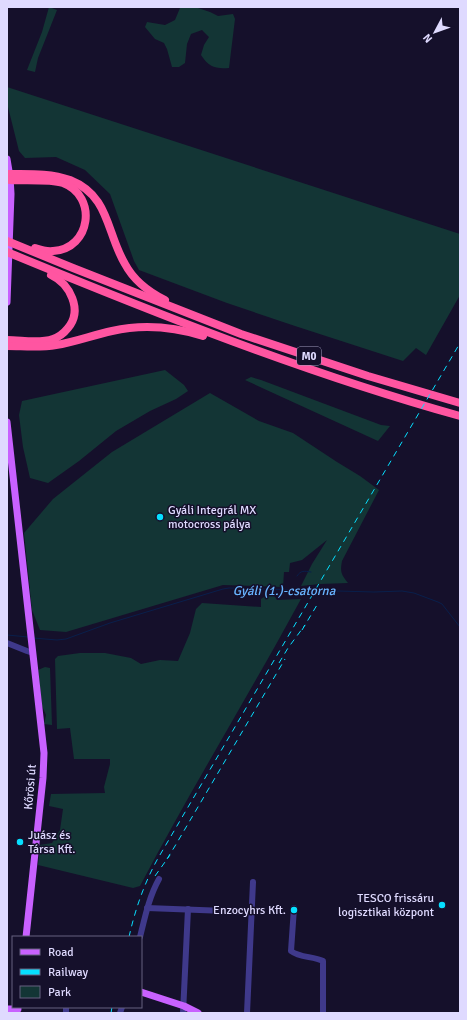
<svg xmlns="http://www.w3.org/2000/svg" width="467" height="1020" font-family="Signika,sans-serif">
<rect width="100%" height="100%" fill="#15102b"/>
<g fill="#133535">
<polygon points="49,7 57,10 38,58 35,72 27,70 42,32"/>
<path d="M183,7h12l15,5 8,4 15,-2 2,5 -6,49c-14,1 -20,-1 -28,-13l3,-10 5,-8 -7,-7 -11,4 -4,10 -2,19 -6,4h-7l-5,-18 -3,-6 -9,-4 -10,-12 2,-5 18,3 10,-5 5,-12z"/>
<polygon points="7,87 460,234 460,295 426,355 416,348 403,361 295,326 227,303 139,270 134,261 110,194 85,170 56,157 25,158 19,151 7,103"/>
<polygon points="165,370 184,385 188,391 176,399 150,411 116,431 79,461 48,483 30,478 23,447 19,415 22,401"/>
<polygon points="251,377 261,380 381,425 390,426 378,441 245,380"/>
<path d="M210,393l49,28 34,12 44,29 23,14 19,14 -37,71c-2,11 -1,13 6,22l-28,1 -19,2 11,-22 15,-24 -25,20 -12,3 -1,9h-5l-1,15 -60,-2 -157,47 -26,-2 -8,-20 -8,-77 29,-34 59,-47z"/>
<path d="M273,594l4,6 24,-1c-52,96 -110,190 -161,287l-7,2 -95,-23 2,-20 12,-2 8,-13 3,-21 -14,-3 2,-12 54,-1 -1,-6 6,-23v-5h-36l-4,-31 -13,1 -2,-70 3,-3 22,-3h25l26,5 10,6 19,-4 18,1 12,-28 6,-24 6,-6 59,4v-8l6,-4z"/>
<polygon points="45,667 50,668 52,725 44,724 46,715 42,706 38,670"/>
</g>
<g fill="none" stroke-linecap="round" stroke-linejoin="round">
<g stroke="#091f4b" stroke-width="1">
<path d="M297,576c4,-6 7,-5 14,-4"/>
<polyline points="7,635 28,637"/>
<polyline points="33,638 57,640 66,639 110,623 223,589 229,588 374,592 402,591 414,593 438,602 442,604 460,627"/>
</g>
<g stroke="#3f398b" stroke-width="6">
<polyline points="7,643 27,651 33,653"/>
<polyline points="147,908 252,912"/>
<path d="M294,908l-3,43c9,7 22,5 32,10v52"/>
<path d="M140,937c5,-20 9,-40 19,-58"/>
<polyline points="66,1013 66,1007"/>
<polyline points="120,1013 122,1007"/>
<polyline points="183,1013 188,909"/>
<polyline points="247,1013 253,882"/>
</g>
<g stroke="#c861ff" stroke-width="7">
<polyline points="7,159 10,177 11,194 7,302"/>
<polyline points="7,422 44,753 43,778 26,937"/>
<polyline points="141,992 184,1006 198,1013"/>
<polyline points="7,1009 18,1009"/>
</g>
<g stroke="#ff55a1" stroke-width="8">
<path d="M9,174c21,0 42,-1 61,6 40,16 36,52 55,84 9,17 24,28 40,36"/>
<path d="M10,180c15,1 40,-1 53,3 35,13 28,66 -10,68 -6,1 -12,-1 -18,-3"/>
<polyline points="7,241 73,268 241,334 368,376 460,403"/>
<path d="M7,252c148,61 298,121 453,164"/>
<path d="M7,340c15,0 32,4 46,-1 6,-2 11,-6 15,-11 15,-18 2,-44 -17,-53"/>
<path d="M7,346c16,0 33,2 49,-1 19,-3 37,-10 56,-14 31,-7 62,-4 91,5"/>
</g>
<g stroke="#06dfff" stroke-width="1" stroke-dasharray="6 5" stroke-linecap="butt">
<polyline points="302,630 317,605"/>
<polyline points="279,663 288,648 305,625"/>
<polyline points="167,859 175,846 285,659"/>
<polyline points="155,876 170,855"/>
<path d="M129,937c6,-27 15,-53 28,-77l303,-517"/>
<polyline points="111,1013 112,1007"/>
</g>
</g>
<g fill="#06dfff" stroke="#15102b" stroke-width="1.5">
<circle cx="160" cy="517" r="4"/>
<circle cx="20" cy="842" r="4"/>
<circle cx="442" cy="905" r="4"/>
<circle cx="294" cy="910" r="4"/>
</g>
<g text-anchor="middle" stroke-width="3" stroke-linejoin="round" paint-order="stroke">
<rect fill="#15102b" stroke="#a29dbf" stroke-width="1" x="297" y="347" width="24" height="18" rx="3"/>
<g font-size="11" font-weight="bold" fill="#dfdaff">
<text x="309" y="360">M0</text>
</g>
<g font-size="12" fill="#dfdaff" stroke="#15102b" text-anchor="start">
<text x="168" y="514">Gyáli Integrál MX<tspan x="168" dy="14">motocross pálya</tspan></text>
<text x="28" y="839">Juász és<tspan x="28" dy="14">Társa Kft.</tspan></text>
<text x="434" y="902" text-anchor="end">TESCO frissáru<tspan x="434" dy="14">logisztikai központ</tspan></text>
<text x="286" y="914" text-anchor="end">Enzocyhrs Kft.</text>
</g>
<g font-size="12" fill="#dfdaff" stroke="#15102b">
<text transform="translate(30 787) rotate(-85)" y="4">Kőrösi út</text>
</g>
<g font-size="13" font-style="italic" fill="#68b4ff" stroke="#15102b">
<text x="284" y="595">Gyáli (1.)-csatorna</text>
</g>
</g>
<rect width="467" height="1020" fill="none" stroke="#dfdaff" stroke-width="16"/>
<rect x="12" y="936" width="130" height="72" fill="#15102b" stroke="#666180"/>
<rect x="20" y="949" width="20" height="6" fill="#c861ff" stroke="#666180"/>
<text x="48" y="956" font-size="12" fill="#dfdaff">Road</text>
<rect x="20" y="969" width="20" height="6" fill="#06dfff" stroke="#666180"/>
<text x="48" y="976" font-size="12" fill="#dfdaff">Railway</text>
<rect x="20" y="986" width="20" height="12" fill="#133535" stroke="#666180"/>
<text x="48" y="996" font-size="12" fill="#dfdaff">Park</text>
<g transform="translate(435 32) rotate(229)" stroke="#15102b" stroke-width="3" paint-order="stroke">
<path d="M0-3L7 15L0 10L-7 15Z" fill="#dfdaff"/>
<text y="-6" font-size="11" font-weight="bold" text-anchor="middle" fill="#dfdaff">N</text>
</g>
</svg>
